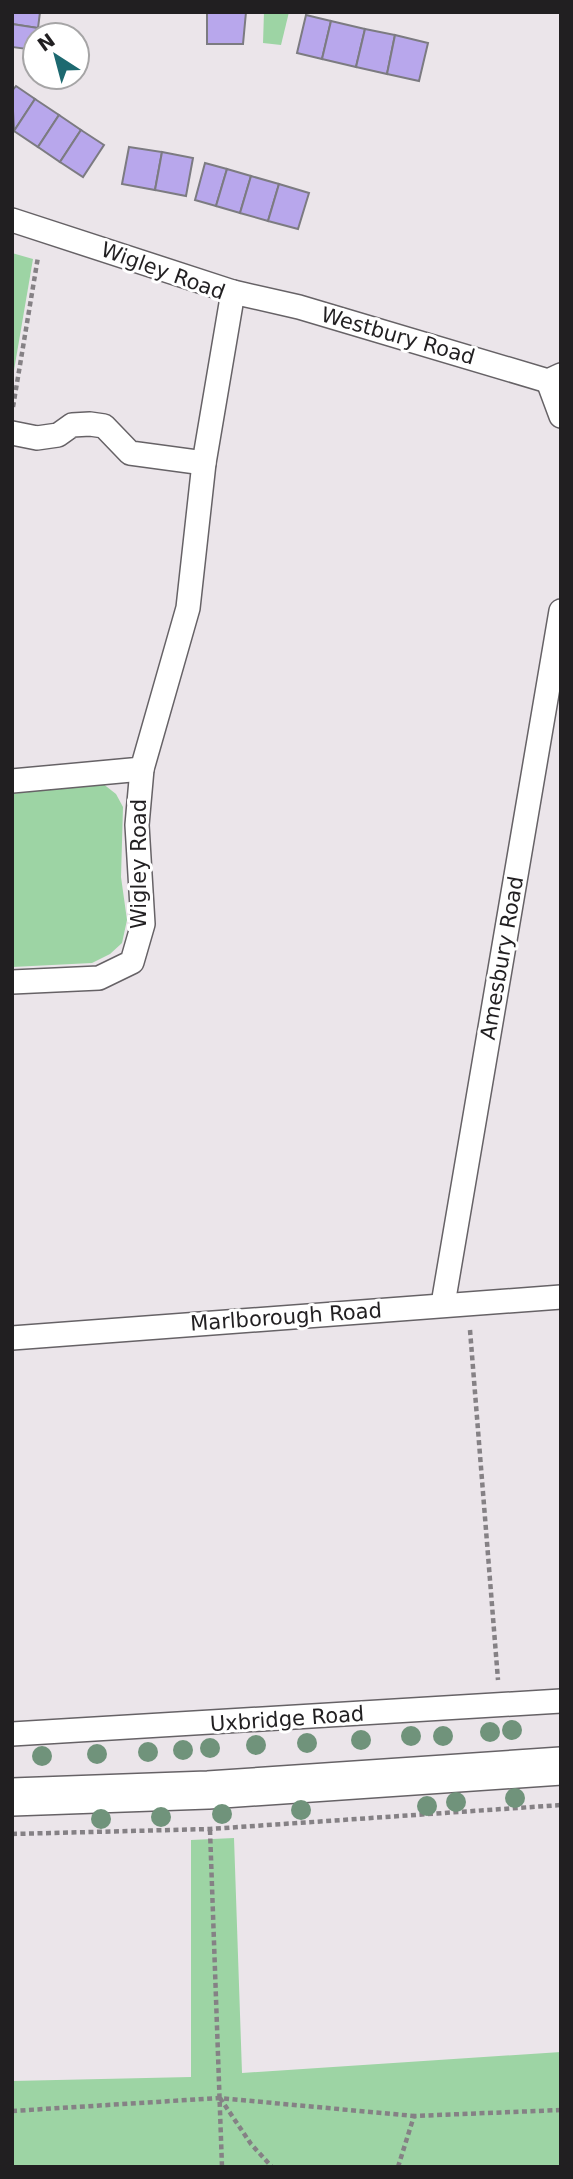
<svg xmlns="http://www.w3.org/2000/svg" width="573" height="2179" font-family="'DejaVu Sans',sans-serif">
<rect width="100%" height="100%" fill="#ebe5ea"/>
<g fill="#9dd4a4">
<polygon points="264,12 289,12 281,45 263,43"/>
<polygon points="12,253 33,259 12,382"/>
<polygon points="102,783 116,794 123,807 121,877 127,920 122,943 110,954 92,963 12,967 12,794"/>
<polygon points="234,1838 242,2073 561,2052 561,2167 12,2167 12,2081 191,2077 191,1840"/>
</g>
<g fill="#b8a7ec" stroke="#7c7b81" stroke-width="2">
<polygon points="12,12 40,12 38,28 12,24"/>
<polygon points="207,12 246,12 243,44 207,44"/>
<polygon points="306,15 331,21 322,59 297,53"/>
<polygon points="331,21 365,29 356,67 322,59"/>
<polygon points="12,24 38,28 34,50 12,47"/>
<polygon points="365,29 395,35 387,74 356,67"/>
<polygon points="395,35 428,43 419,81 387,74"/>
<polygon points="16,86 35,99 14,131 12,91"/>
<polygon points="35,99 59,115 38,147 14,131"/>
<polygon points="59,115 81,130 60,162 38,147"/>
<polygon points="81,130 104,145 83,177 60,162"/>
<polygon points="129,147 162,152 155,190 122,184"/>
<polygon points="162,152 193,158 186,196 155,190"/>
<polygon points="205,163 227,169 216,206 195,200"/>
<polygon points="227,169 251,176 240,213 216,206"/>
<polygon points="251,176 279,184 268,221 240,213"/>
<polygon points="279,184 309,193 298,229 268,221"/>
</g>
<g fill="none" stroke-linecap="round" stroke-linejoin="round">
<defs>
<g id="minor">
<polyline points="12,220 233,292 204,463 188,608 142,769 12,781"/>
<polyline points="233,292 299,307 548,381 561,375"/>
<polyline points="548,381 561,416"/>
<polyline points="12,433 37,438 58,435 72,425 90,424 104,426 130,453 204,463"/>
<polyline points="12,982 99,978 132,962 143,924 137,825 142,769"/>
<polyline points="443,1304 561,611"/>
<polyline points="12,1338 561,1297"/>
<polyline points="12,1734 561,1701"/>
</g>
<polyline id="primary" points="12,1797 208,1790 561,1766"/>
</defs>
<use href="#minor" stroke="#666266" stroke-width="26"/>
<use href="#primary" stroke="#666266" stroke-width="40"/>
<g stroke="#858185" stroke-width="4.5" stroke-dasharray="5 3.5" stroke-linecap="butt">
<polyline points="13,407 38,257"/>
<polyline points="470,1330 498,1680"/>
<polyline points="210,1830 222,2167"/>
<polyline points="12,1834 210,1829 561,1805"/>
<polyline points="220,2098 251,2144 272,2167"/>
<polyline points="12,2111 219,2098 414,2116"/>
<polyline points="398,2167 414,2116 561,2110"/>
</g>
<use href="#minor" stroke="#fff" stroke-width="23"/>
<use href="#primary" stroke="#fff" stroke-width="37"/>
</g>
<g fill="#70937b">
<circle cx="512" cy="1730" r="10"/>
<circle cx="490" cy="1732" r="10"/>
<circle cx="411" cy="1736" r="10"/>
<circle cx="443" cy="1736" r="10"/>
<circle cx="361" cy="1740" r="10"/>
<circle cx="307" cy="1743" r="10"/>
<circle cx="256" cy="1745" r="10"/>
<circle cx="210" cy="1748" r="10"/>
<circle cx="183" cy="1750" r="10"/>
<circle cx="148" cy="1752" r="10"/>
<circle cx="97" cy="1754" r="10"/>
<circle cx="42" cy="1756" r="10"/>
<circle cx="515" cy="1798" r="10"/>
<circle cx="456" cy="1802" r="10"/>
<circle cx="427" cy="1806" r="10"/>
<circle cx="301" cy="1810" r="10"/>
<circle cx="222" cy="1814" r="10"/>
<circle cx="161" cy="1817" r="10"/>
<circle cx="101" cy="1819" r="10"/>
</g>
<g text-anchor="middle" stroke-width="6" stroke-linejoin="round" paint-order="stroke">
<g font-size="21" fill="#211f21" stroke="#fff">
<text transform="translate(163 271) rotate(20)" y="7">Wigley Road</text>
<text transform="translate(398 336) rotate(16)" y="7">Westbury Road</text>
<text transform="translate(139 864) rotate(-90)" y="7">Wigley Road</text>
<text transform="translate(502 958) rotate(-80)" y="7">Amesbury Road</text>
<text transform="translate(286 1317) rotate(-4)" y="7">Marlborough Road</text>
<text transform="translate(287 1719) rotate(-4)" y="7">Uxbridge Road</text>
</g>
</g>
<rect width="573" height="2179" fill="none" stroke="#211f21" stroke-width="28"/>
<g transform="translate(56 56) rotate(324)"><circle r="33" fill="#ffffff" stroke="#a6a5a6" stroke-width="2"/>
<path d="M0-5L12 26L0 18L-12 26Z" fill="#1d6970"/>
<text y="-10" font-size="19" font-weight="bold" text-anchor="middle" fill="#211f21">N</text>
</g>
</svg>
